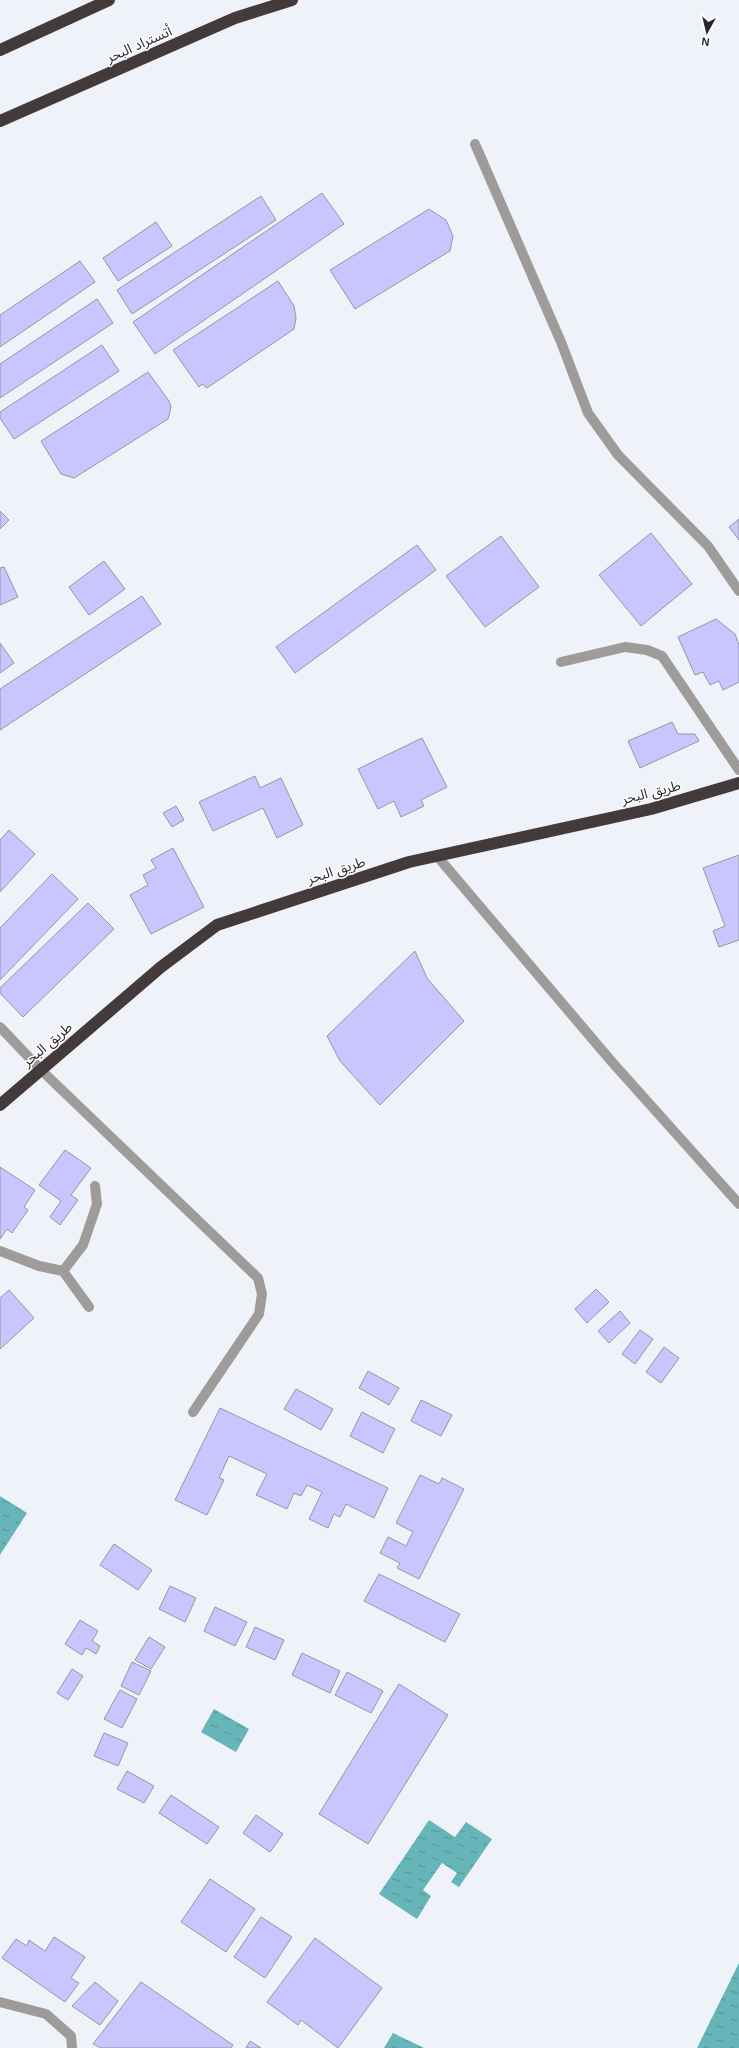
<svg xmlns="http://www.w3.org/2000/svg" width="739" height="2048" font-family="Arial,'Noto Sans Arabic',sans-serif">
<defs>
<pattern id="water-ripples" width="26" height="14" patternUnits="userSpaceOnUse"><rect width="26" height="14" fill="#66b6b9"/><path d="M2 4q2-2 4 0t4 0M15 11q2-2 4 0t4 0" fill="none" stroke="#549497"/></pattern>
</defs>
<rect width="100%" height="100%" fill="#f0f2fa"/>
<g fill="url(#water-ripples)">
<polygon points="0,1496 27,1513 0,1555"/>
<polygon points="214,1709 249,1729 236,1752 201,1732"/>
<polygon points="429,1820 455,1837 466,1822 492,1839 459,1887 451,1882 457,1873 442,1863 423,1890 431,1896 417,1919 379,1894"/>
<polygon points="739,1963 739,2048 697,2048"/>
<polygon points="393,2033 424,2048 384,2048"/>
</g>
<g fill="#cac5fe" stroke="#97969e">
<polygon points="322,193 344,224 155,354 133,322"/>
<polygon points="261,196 276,220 132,314 117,290"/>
<polygon points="429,209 446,220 453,236 450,251 355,309 330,270"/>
<polygon points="156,222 172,246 118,281 103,258"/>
<polygon points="80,261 95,282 0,347 0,315"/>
<polygon points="278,281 294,306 296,318 294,329 207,388 202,384 199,387 173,350"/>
<polygon points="97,299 113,323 0,398 0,364"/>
<polygon points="102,345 119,371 14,439 0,418 0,412"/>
<polygon points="148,372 169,401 171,407 168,419 74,478 61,474 41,441"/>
<polygon points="0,511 9,520 0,529"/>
<polygon points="739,519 739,540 729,527"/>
<polygon points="651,533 692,584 641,626 599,575"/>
<polygon points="501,536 539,587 485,627 446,576"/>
<polygon points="417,545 436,570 295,673 276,647"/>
<polygon points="104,561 125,589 89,615 69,587"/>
<polygon points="4,567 18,597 0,605 0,568"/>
<polygon points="142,596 161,624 0,730 0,689"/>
<polygon points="716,619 735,634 739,645 739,682 723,690 719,681 710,685 703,672 695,675 678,637"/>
<polygon points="0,643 14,663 0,673"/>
<polygon points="672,722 678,734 695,734 699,741 640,768 628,741"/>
<polygon points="422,738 447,787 421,800 424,806 401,817 394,801 378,809 358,769"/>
<polygon points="255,776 260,788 281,778 303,825 277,838 263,808 213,831 199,802"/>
<polygon points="176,806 184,820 172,827 163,813"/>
<polygon points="9,830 35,854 0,892 0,840"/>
<polygon points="173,848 204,907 151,934 130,895 148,885 143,875 156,868 151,860"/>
<polygon points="739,855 739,940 719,947 713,931 725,926 703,868"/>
<polygon points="52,874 78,899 0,980 0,928"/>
<polygon points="88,903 114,929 23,1017 0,993 0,988"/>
<polygon points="415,951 427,978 464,1021 380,1105 340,1061 327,1036"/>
<polygon points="65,1150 91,1168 71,1195 78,1200 60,1225 50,1217 61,1201 39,1185"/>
<polygon points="0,1167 35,1190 24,1207 28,1210 12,1233 7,1229 0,1239"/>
<polygon points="596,1289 609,1302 587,1323 575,1309"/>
<polygon points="9,1290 34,1318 0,1349 0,1298"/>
<polygon points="620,1311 630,1323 609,1343 598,1331"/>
<polygon points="640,1330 653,1339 635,1364 622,1354"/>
<polygon points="664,1347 679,1358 661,1383 646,1372"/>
<polygon points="368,1371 399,1388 389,1405 359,1388"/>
<polygon points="296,1389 333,1409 321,1430 284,1409"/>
<polygon points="421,1400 452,1415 441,1436 411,1421"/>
<polygon points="220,1408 388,1488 374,1518 346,1504 340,1517 334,1514 328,1528 309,1519 322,1492 307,1485 301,1496 294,1493 287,1509 256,1495 267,1474 229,1456 219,1478 224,1480 207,1515 175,1500"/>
<polygon points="362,1412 395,1429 383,1453 350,1436"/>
<polygon points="420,1475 439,1484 442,1478 464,1489 419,1579 397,1568 400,1563 380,1553 388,1537 406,1546 413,1532 396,1523"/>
<polygon points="114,1544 152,1570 138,1590 100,1565"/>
<polygon points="379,1574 460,1614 445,1642 364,1601"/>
<polygon points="170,1586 196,1598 185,1622 159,1609"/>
<polygon points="215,1607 247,1622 235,1646 204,1631"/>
<polygon points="80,1620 98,1631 92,1641 100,1646 96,1654 86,1648 82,1655 65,1644"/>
<polygon points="255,1627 284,1640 275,1660 246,1647"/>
<polygon points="149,1637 165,1647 151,1669 135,1660"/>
<polygon points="302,1653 340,1671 330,1693 292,1675"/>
<polygon points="132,1662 151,1671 139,1695 121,1686"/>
<polygon points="72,1669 83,1676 68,1700 57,1693"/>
<polygon points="347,1672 383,1691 371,1713 335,1695"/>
<polygon points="399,1684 448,1715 368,1844 319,1814"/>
<polygon points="120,1690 137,1699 122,1728 104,1719"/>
<polygon points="104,1733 128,1743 118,1766 94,1756"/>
<polygon points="127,1771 154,1786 144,1803 117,1789"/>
<polygon points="171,1795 219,1827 207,1844 159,1813"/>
<polygon points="256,1815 283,1834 270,1852 243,1833"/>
<polygon points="210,1879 255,1909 226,1952 181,1922"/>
<polygon points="261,1917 292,1937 265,1978 234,1957"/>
<polygon points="54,1937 85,1957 71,1978 79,1983 65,2002 2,1958 16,1939 27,1946 29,1940 45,1951"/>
<polygon points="315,1938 382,1988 338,2048 301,2020 298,2025 267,2002"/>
<polygon points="95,1982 118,2001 100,2025 72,2006"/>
<polygon points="141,1982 233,2045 231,2048 101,2048 93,2044"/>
<polygon points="250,2041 261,2048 246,2048"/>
</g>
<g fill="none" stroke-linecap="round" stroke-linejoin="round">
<g stroke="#9f9b9b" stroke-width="10">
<polyline points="561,662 625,647 647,650 662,656 739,770"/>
<polyline points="437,856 612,1062 739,1204"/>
</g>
<g stroke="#9f9b9b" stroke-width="10">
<polyline points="475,144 561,342 588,413 618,455 708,546 739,591"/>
<polyline points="0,1027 40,1069 258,1278 262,1294 259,1314 193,1412"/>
<polyline points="0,1251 39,1266 63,1271 89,1307"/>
<polyline points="63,1271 83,1245 97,1204 95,1186"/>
<polyline points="0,2002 46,2014 71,2036 72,2048"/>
</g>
<g stroke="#433b3b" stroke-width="12">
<polyline points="0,50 109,0"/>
<polyline points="0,121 235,18 292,0"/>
<polyline points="0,1105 161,967 217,925 409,862 651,809 739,783"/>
</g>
</g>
<g text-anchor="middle" stroke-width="3" stroke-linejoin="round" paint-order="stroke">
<g font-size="14" fill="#28282b" stroke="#fff">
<text transform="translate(139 44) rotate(-24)" y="5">أتستراد البحر</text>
<text transform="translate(651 792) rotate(-14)" y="5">طريق البحر</text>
<text transform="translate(336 870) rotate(-18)" y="5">طريق البحر</text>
<text transform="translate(47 1044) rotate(-40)" y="5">طريق البحر</text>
</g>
</g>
<g transform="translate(707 32) rotate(188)" stroke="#ffffff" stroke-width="3" paint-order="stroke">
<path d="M0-3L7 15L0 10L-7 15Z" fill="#28282b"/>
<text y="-6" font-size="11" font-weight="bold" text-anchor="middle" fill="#28282b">N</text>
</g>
</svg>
